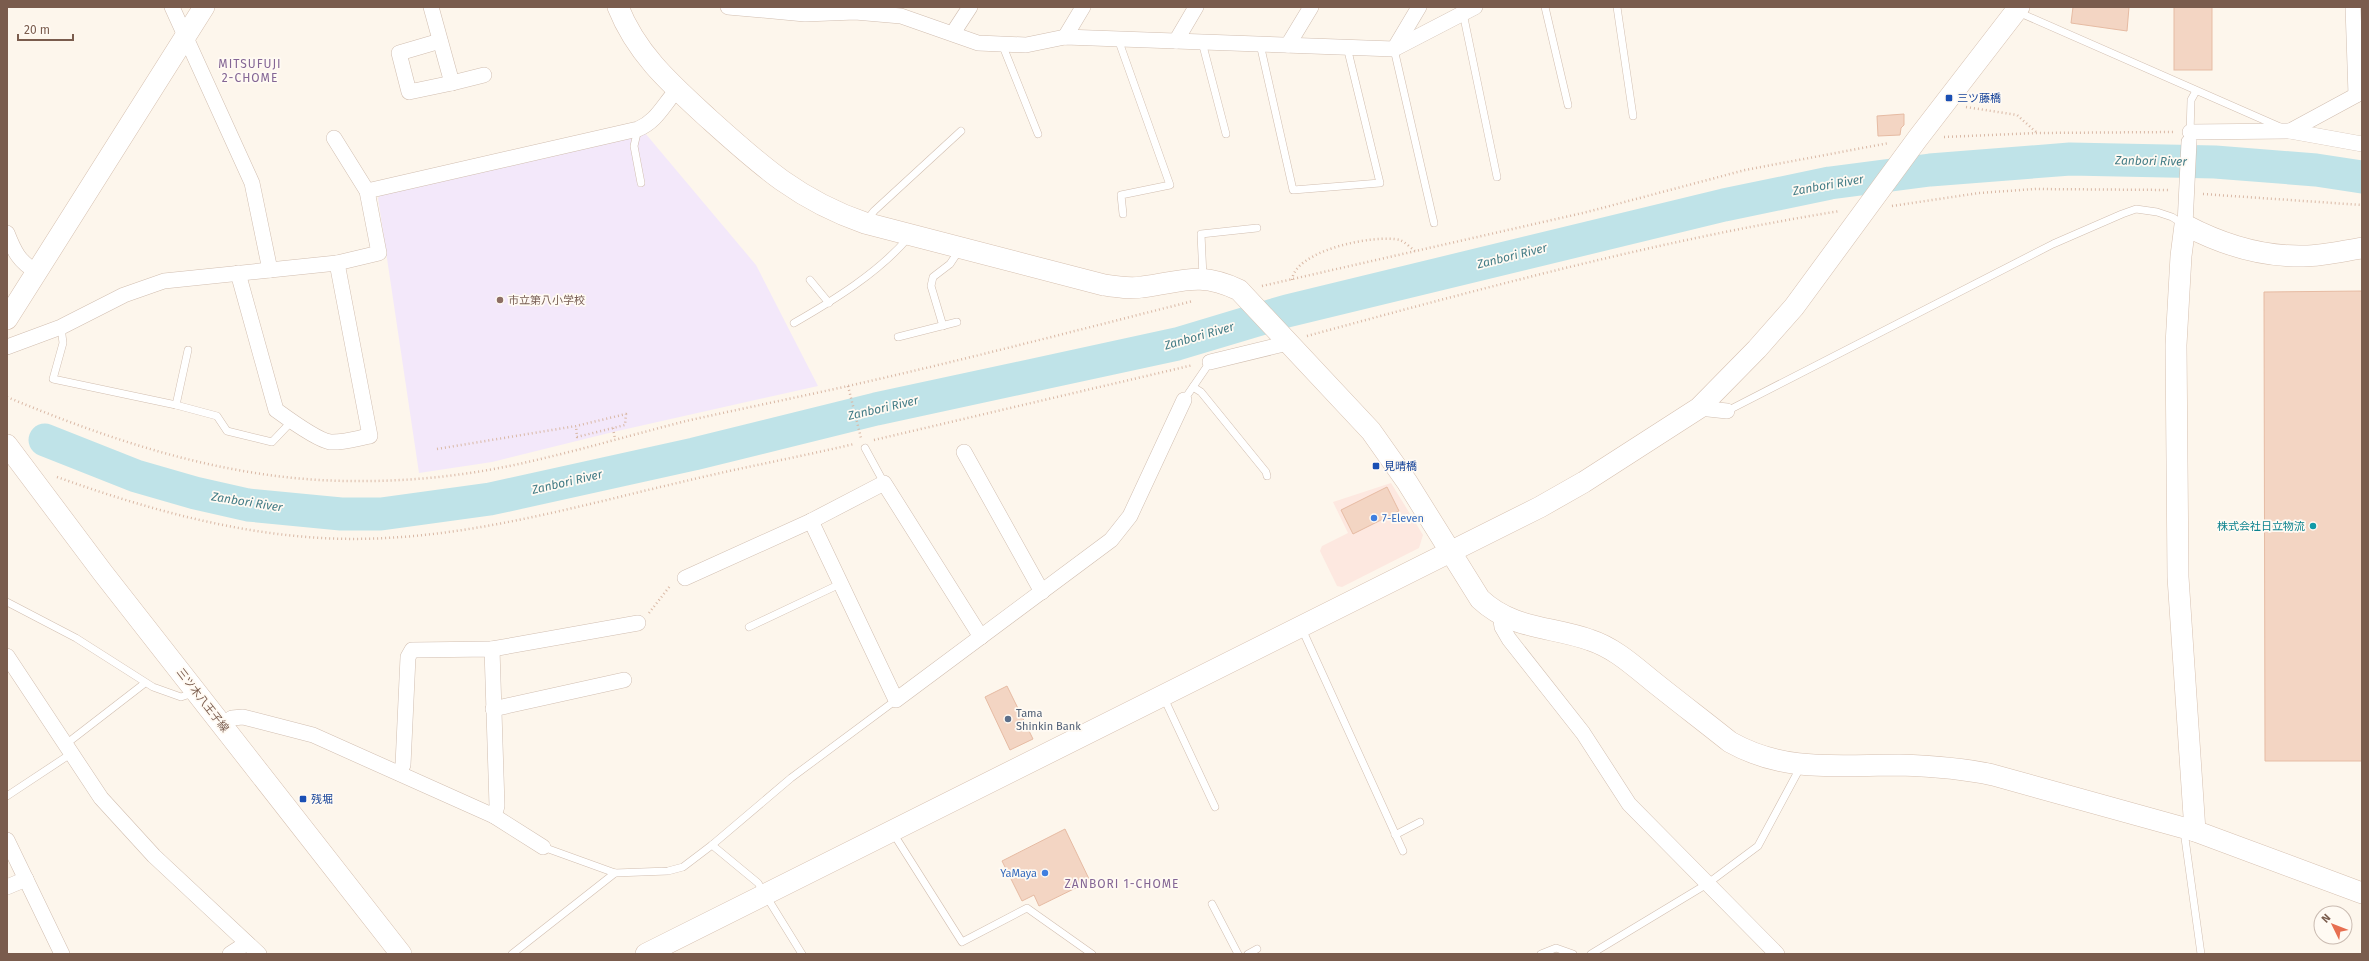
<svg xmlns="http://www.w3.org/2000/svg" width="2369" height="961" font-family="'Fira Sans','Noto Sans JP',sans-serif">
<rect width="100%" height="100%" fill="#fdf6ec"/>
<polygon fill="#fde8e0" points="1391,483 1423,535 1419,548 1342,587 1337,586 1320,551 1322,546 1348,533 1333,502"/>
<polygon fill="#f3e8fa" points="645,133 756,265 818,386 613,432 492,462 419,473 378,198 382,193"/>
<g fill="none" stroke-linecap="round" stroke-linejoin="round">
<polyline stroke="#bfe3e8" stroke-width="33" points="45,440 136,476 195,493 248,505 341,514 381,514 490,499 694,454 876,409 1177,344 1287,311 1724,205 1830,183 1930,170 2070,159 2215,162 2316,170 2362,177"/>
</g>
<g fill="#f3d5c3" stroke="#e6bba3">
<polygon points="2073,7 2129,7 2127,31 2071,23"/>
<rect x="2174" y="7" width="38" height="63"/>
<polygon points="1904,114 1904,125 1901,128 1900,135 1878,136 1877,116"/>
<polygon points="2362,291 2362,761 2265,761 2264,292"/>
<polygon points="1387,487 1399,511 1353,534 1341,510"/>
<polygon points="1007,686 1033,739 1010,750 985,697"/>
<polygon points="1065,829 1090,881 1039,906 1034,895 1022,901 1002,861"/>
</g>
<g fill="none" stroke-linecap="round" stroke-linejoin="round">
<defs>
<g id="lane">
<polyline points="1545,7 1568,105"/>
<polyline points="1617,7 1633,116"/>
<polyline points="2018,12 2280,127"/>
<polyline points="1463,13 1497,177"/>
<polyline points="1118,39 1170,185 1121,195 1123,214"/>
<polyline points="1202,42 1226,134"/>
<polyline points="1002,44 1038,134"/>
<polyline points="1260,44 1293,190 1380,183 1347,47"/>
<polyline points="1394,49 1434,223"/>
<polyline points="638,129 634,146 641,183"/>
<polyline points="2190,134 2191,100 2196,91"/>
<polyline points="867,220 874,211 961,131"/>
<polyline points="1203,277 1201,234 1257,228"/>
<polyline points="810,280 829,303"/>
<path d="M794,323c40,-23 84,-50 114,-85"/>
<polyline points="943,326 931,286 933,277 950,264 960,249"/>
<polyline points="61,327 63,343 53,379 176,405 217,416 227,431 272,442 291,422"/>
<polyline points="898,337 957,322"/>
<polyline points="1193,387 1201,392 1266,472 1267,476"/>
<polyline points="1184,400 1210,362"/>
<polyline points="176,405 188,350"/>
<polyline points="1727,411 2053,244 2122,214 2136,209 2157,212 2172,217 2183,224"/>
<polyline points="865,448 884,483"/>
<polyline points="7,602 76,638 153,687 181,697 193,693"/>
<polyline points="749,627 840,584"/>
<polyline points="1302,629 1403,851"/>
<polyline points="1163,696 1215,807"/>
<polyline points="66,744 145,683"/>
<polyline points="7,796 72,753"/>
<polyline points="2184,831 2201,954"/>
<polyline points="893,833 962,942 1027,908 1092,954"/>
<polyline points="1395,835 1420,822"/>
<polyline points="712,845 758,883 802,954"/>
<polyline points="543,847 615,873 668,871 683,867 712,845 791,778 896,700"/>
<polyline points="1212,904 1238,954"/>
<polyline points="512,954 615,873"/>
<polyline points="1248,954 1257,949"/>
<polyline points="1541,954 1556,948 1573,954"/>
<polyline points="1591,954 1707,884 1758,846 1801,766"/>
</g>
<g id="street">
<polyline points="172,7 252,183 270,270"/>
<polyline points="431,7 452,83 484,75"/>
<polyline points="728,7 805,14 855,12 901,16 978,43 1026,45 1065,37 1394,49 1475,7"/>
<polyline points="2353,7 2356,95"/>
<polyline points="953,33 970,7"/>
<polyline points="1065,37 1083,7"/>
<polyline points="440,41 399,53 409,92 452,83"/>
<polyline points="1176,41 1196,7"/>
<polyline points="1288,45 1311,7"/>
<polyline points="1394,49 1419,7"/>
<polyline points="2290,131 2362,92"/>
<polyline points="2190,132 2290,131 2362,144"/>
<path d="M367,191l271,-62c19,-8 25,-24 39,-39"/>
<polyline points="2185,225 2189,142"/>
<path d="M7,233c7,18 12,29 30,39"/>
<path d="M238,273l38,137c11,8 41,30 54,32 13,1 28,-4 40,-6l-33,-173"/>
<polyline points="7,347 61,327 124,295 164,281 337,263 379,253 367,191 334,138"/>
<polyline points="1210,362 1288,343"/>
<polyline points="1699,408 1727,411"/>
<polyline points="964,452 1042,592"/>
<polyline points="811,521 896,700 1111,540 1130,516 1184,400"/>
<polyline points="685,578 811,521 884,483 981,637"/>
<polyline points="1500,614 1502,627 1509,639 1583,733 1629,804 1777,954"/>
<polyline points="492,649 638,623"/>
<polyline points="7,656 101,798 154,856 259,954"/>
<polyline points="493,709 624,680"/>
<polyline points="222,725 232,718 243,717 313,735 494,816 543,847"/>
<polyline points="399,773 403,765 408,657 412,650 492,649 497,806 494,816"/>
<polyline points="7,840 62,954"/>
<polyline points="7,887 26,879"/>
<polyline points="230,954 247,943"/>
</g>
<g id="secondary">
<path d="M618,7c19,48 54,78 91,112 51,46 89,81 156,104l239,62c13,2 25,4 38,2 41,-5 56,-16 97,3l132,141 36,51 73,117c33,31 71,27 110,41 25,8 45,27 65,43 25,20 50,39 75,59 55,31 109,23 169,23 32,1 63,3 94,10l202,56 167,62"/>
<polyline points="7,319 204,7"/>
<polyline points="7,445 103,573 401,954"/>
<path d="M2195,831l-17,-254 -2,-232 5,-89 4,-31c36,19 78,32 119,31 19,0 39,-5 58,-8"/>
<polyline points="646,954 1540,507 1584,482 1699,408 1757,349 1794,307 1918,138 2019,7"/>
</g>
</defs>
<use href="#lane" stroke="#d1beb0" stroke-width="8"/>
<use href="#street" stroke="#d1beb0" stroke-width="16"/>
<use href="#secondary" stroke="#d6c0b0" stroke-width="22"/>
<g stroke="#d9b8a5" stroke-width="2.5" stroke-dasharray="1 3" stroke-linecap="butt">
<polyline points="1966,107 2017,115 2036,132"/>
<polyline points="1944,137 2037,133 2175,132"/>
<polyline points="2203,194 2362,205"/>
<polyline points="1892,206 1979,193 2035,189 2170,190"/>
<path d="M1292,280c3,-30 83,-46 108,-40 5,2 11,8 15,11"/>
<polyline points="1262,286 1587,212 1745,170 1889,143"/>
<path d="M1307,336c176,-48 353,-96 533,-125"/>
<polyline points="848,386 861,438"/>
<path d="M7,397c110,46 223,83 343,84 61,1 123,-6 182,-20 52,-12 103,-27 154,-40 54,-12 108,-23 162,-35 116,-26 230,-56 345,-85"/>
<polyline points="613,428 615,439"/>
<polyline points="874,440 1193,365"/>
<polyline points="437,449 576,426 626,414 625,425 577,437 576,426"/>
<path d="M57,477c81,29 164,53 250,60 131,11 257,-28 383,-57 54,-13 109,-23 164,-36"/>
<polyline points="649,613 670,586"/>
</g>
<use href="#lane" stroke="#fff" stroke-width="7"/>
<use href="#street" stroke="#fff" stroke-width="15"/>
<use href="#secondary" stroke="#fff" stroke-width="21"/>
</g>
<g fill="#1a4fb4" stroke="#fffaf3" stroke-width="1.5">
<rect x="1945" y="94" width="8" height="8" rx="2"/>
<rect x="1372" y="462" width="8" height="8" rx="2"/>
<rect x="299" y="795" width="8" height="8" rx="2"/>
</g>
<circle fill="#8d6e63" stroke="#fffaf3" stroke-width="1.5" cx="500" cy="300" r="4"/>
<g fill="#3f7fe0" stroke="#fffaf3" stroke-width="1.5">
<circle cx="1374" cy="518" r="4"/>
<circle cx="1045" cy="873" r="4"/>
</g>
<circle fill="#0f9aa8" stroke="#fffaf3" stroke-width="1.5" cx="2313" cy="526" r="4"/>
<circle fill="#5c6f8a" stroke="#fffaf3" stroke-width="1.5" cx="1008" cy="719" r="4"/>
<g text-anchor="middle" stroke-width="3.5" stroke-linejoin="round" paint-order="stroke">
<g font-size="11" fill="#164399" stroke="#fffaf3" text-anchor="start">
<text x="1957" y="102">三ツ藤橋</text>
<text x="1384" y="470">見晴橋</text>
<text x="311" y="803">残堀</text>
</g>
<g font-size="11" fill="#785e54" stroke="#fffaf3" text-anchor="start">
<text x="508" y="304">市立第八小学校</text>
</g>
<g font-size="11" fill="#366cbe" stroke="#fffaf3" text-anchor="start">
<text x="1382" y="522">7-Eleven</text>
<text x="1037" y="877" text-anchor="end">YaMaya</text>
</g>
<g font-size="11" fill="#0d838f" stroke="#fffaf3" text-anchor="end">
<text x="2305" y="530">株式会社日立物流</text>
</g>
<g font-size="11" fill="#7a5c4d" stroke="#fffaf3">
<text transform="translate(203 700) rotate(52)" y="4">三ツ木八王子線</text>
</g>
<g font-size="11" fill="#4e5e75" stroke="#fffaf3" text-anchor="start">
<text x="1016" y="717">Tama<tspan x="1016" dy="13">Shinkin Bank</tspan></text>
</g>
<g font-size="12" letter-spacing="1" fill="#846695" stroke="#fffaf3">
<text x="250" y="68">MITSUFUJI<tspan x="250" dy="14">2-CHOME</tspan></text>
<text x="1122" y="888">ZANBORI 1-CHOME</text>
</g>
<g font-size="12" font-style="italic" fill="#437c86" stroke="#fffaf3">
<text transform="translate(2151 161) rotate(1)" y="4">Zanbori River</text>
<text transform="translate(1828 185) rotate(-10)" y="4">Zanbori River</text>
<text transform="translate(1512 256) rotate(-14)" y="4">Zanbori River</text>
<text transform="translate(1199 336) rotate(-16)" y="4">Zanbori River</text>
<text transform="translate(883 408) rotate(-13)" y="4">Zanbori River</text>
<text transform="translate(567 482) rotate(-13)" y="4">Zanbori River</text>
<text transform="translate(247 502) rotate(9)" y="4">Zanbori River</text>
</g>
</g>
<rect width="2369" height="961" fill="none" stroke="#7a5c4d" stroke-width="16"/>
<g transform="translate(2333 925) rotate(313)"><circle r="19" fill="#fffaf3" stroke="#cabbb1"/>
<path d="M0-3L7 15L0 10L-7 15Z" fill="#e76f51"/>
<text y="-6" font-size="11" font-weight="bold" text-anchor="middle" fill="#7a5c4d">N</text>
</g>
<path d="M18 34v6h55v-6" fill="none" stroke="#7a5c4d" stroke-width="2"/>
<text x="24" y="34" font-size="12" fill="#7a5c4d" stroke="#fffaf3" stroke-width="3" paint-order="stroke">20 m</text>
</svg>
